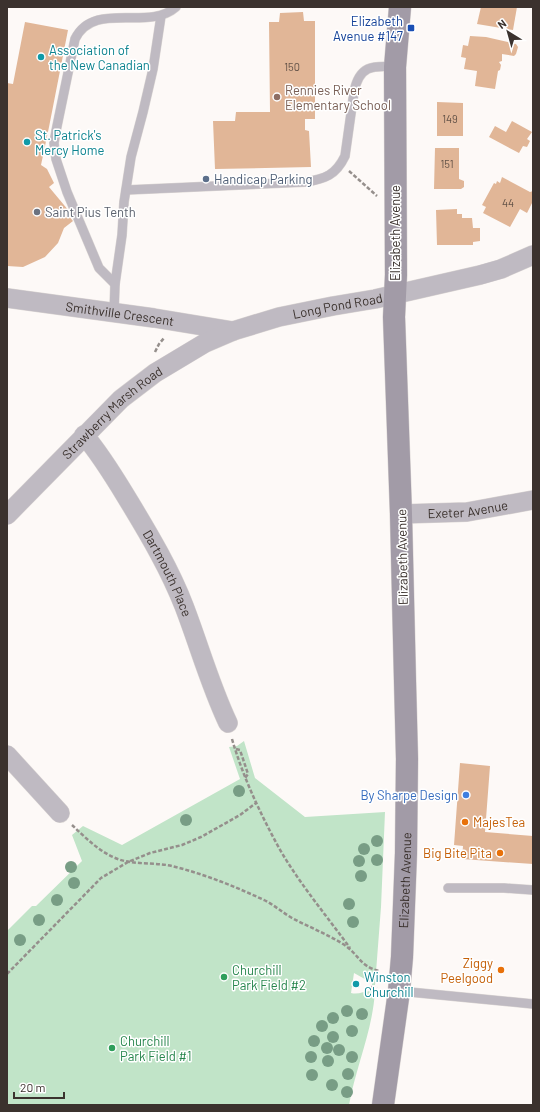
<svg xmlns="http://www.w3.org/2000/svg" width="540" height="1112" font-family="Barlow,sans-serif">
<rect width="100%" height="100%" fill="#fdf9f7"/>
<path fill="#c1e4c8" d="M244,741l11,37 50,39 80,-5 -4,95 -6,78h-3v-2l-18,-10 -3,20c7,2 13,-2 20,-2v-2l4,1c-2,40 -19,76 -26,115h-342v-174l25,-25h4l46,-45 -10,-26 11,-9 39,19 118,-66 -11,-32 8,-1z"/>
<g fill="#e1b697">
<polygon points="481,7 517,7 513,30 477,24"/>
<polygon points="303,12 304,21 315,21 315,119 305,119 305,130 309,131 311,167 215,169 213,121 235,121 236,112 270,112 269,22 279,22 280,13"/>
<polygon points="25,22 68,30 49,127 41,165 47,169 54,183 49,187 69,211 66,213 73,221 64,228 58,243 45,257 23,267 7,266 7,83 13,84"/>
<polygon points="470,36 486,37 516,44 518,47 516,54 514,56 502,54 502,61 499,62 501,65 500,70 498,71 495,89 475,86 477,71 464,69 466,58 461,57 463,45 468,46"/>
<polygon points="437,102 463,103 463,136 437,136"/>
<polygon points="512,121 532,132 527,139 530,141 527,147 523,146 519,153 489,137 495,126 506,132"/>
<polygon points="435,148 459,148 459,179 464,181 464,187 461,189 434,189"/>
<polygon points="502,177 530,192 533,191 533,201 527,213 520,209 510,227 483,213 486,207 482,205 494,183 496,184 497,181 500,183"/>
<polygon points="457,209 457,214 462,214 462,218 472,218 473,228 480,228 480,241 473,242 473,245 437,245 436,210"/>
<polygon points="460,763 490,766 485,832 533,836 533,864 462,859 463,846 454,845"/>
</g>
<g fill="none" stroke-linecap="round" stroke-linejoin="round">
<defs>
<g id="service">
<path d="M126,190l179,-8c20,-3 31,-7 40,-26l9,-64c5,-26 18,-27 41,-25"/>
<path d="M115,284l-16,-16 -32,-76 -11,-33 -2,-16 2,-12 19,-92c19,-39 73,-7 101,-32"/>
<polyline points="114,313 115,284 122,235 124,202 131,157 143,112 153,69 161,16"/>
<polyline points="448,888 504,888 533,890"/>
<polyline points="399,991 533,1004"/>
</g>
<g id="minor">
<path id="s1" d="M7,298l147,20 79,13"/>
<path id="s2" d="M84,435c18,21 32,45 46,68 20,33 40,67 54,103 15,39 26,79 44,117"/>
<path id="s3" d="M401,514l66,-2 66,-12"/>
<path id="s4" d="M7,515l114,-116 34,-26 50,-30 28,-12 46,-14 54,-11 42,-7 105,-24 21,-6 32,-14"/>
<polyline points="7,755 60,813"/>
</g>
<g id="secondary">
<path id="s5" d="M383,1105l16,-114 3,-34 4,-104 1,-94 -2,-78 -4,-167 -7,-197 2,-42 -1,-208 5,-60"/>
</g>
</defs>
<use href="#service" stroke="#dad5d3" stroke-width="10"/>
<use href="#minor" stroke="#dad5d3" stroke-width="20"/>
<use href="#secondary" stroke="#dad5d3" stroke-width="23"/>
<g stroke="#958f8c" stroke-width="2.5" stroke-dasharray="4 2" stroke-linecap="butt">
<polyline points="349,171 377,196"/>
<polyline points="155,352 159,344 164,338"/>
<path d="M232,739c11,38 28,74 47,109 20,35 47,67 71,100"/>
<polyline points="236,749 240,750 248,774 245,778"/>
<path d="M72,825c16,15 34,34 58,37 14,2 29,1 42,4 32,8 62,20 92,34 10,5 18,12 28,18 17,9 35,16 51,26 16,10 16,22 36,27"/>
<polyline points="7,974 101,878 128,862 150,853 182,845 201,837 240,815 256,803"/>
<polyline points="371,987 377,988"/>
</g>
<use href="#service" stroke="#bfbac2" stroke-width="9"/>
<use href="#minor" stroke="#bfbac2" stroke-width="19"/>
<use href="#secondary" stroke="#a29ba7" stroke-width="22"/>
</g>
<g fill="#789d85">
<circle cx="239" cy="791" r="6"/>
<circle cx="186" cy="820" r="6"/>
<circle cx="377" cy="841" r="6"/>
<circle cx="364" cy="849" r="6"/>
<circle cx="377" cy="860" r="6"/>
<circle cx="359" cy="861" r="6"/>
<circle cx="71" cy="867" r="6"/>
<circle cx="361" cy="876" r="6"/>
<circle cx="74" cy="883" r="6"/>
<circle cx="57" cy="900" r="6"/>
<circle cx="349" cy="904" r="6"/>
<circle cx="39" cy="920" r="6"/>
<circle cx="353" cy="922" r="6"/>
<circle cx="20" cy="940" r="6"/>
<circle cx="347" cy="1011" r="6"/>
<circle cx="362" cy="1014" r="6"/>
<circle cx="333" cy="1018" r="6"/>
<circle cx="322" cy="1026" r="6"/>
<circle cx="352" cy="1031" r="6"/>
<circle cx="333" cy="1037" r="6"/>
<circle cx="314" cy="1041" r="6"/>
<circle cx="327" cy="1048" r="6"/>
<circle cx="339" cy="1050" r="6"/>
<circle cx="311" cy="1057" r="6"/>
<circle cx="352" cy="1057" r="6"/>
<circle cx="328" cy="1061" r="6"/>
<circle cx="348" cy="1074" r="6"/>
<circle cx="312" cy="1075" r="6"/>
<circle cx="332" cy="1085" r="6"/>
<circle cx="347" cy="1092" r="6"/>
</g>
<rect fill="#1a4fb4" stroke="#fff" stroke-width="1.5" x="407" y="24" width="8" height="8" rx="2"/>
<g fill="#0f9aa8" stroke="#fff" stroke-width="1.5">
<circle cx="41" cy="57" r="4"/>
<circle cx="27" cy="142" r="4"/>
<circle cx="356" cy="984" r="4"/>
</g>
<circle fill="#8d6e63" stroke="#fff" stroke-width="1.5" cx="277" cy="97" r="4"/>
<circle fill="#5c6f8a" stroke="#fff" stroke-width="1.5" cx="206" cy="179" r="4"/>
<circle fill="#6b7280" stroke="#fff" stroke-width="1.5" cx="37" cy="212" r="4"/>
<circle fill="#3f7fe0" stroke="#fff" stroke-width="1.5" cx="466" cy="795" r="4"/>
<g fill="#e8710a" stroke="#fff" stroke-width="1.5">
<circle cx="465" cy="822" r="4"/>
<circle cx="500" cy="853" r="4"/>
<circle cx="501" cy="970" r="4"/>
</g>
<g fill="#2e9e5b" stroke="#fff" stroke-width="1.5">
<circle cx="224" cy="977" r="4"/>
<circle cx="112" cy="1048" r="4"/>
</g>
<g text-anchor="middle" stroke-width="3" stroke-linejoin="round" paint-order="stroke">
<g font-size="11" fill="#645348">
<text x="292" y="71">150</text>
<text x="450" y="123">149</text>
<text x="447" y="168">151</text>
<text x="508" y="207">44</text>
</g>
<g font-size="13" fill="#164399" stroke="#fff" text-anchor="end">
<text x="403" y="26">Elizabeth<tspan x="403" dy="15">Avenue #147</tspan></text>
</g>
<g font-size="13" fill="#0d838f" stroke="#fff" text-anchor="start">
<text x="49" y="55">Association of<tspan x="49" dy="15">the New Canadian</tspan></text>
<text x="35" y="140">St. Patrick's<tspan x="35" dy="15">Mercy Home</tspan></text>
<text x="364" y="982">Winston<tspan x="364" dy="15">Churchill</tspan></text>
</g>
<g font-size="13" fill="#785e54" stroke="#fff" text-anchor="start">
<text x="285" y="95">Rennies River<tspan x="285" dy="15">Elementary School</tspan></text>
</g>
<g font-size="13" fill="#4e5e75" stroke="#fff" text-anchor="start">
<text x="214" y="184">Handicap Parking</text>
</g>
<g font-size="13" fill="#5b616d" stroke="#fff" text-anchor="start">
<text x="45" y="217">Saint Pius Tenth</text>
</g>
<g font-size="13" fill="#3b322e" stroke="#fff">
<text transform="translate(395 233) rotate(-90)" y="5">Elizabeth Avenue</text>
<text dy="5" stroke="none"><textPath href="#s4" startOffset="402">Long Pond Road</textPath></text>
<text dy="5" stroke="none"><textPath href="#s1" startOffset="114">Smithville Crescent</textPath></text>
<text dy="5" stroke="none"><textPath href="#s4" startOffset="147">Strawberry Marsh Road</textPath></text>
<text dy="5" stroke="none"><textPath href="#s3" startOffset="67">Exeter Avenue</textPath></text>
<text transform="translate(402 557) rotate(-91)" y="5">Elizabeth Avenue</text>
<text dy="5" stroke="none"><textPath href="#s2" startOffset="162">Dartmouth Place</textPath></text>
<text dy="5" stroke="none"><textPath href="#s5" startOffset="226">Elizabeth Avenue</textPath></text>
</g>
<g font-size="13" fill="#366cbe" stroke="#fff" text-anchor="end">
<text x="458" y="800">By Sharpe Design</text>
</g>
<g font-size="13" fill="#c56008" stroke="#fff" text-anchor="end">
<text x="473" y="827" text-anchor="start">MajesTea</text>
<text x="492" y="858">Big Bite Pita</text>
<text x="493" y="968">Ziggy<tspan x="493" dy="15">Peelgood</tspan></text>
</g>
<g font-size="13" fill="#27864d" stroke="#fff" text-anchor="start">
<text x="232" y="975">Churchill<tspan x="232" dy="15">Park Field #2</tspan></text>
<text x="120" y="1046">Churchill<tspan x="120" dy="15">Park Field #1</tspan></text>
</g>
</g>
<rect width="540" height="1112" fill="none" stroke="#3b322e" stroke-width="16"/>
<g transform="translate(508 32) rotate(323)" stroke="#ffffff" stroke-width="3" paint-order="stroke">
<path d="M0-3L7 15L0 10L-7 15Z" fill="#3b322e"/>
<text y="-6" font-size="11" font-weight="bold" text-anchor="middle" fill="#3b322e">N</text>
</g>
<path d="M14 1092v6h50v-6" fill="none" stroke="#3b322e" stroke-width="2"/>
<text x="20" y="1092" font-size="12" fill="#3b322e" stroke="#ffffff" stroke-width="3" paint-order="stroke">20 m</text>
</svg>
